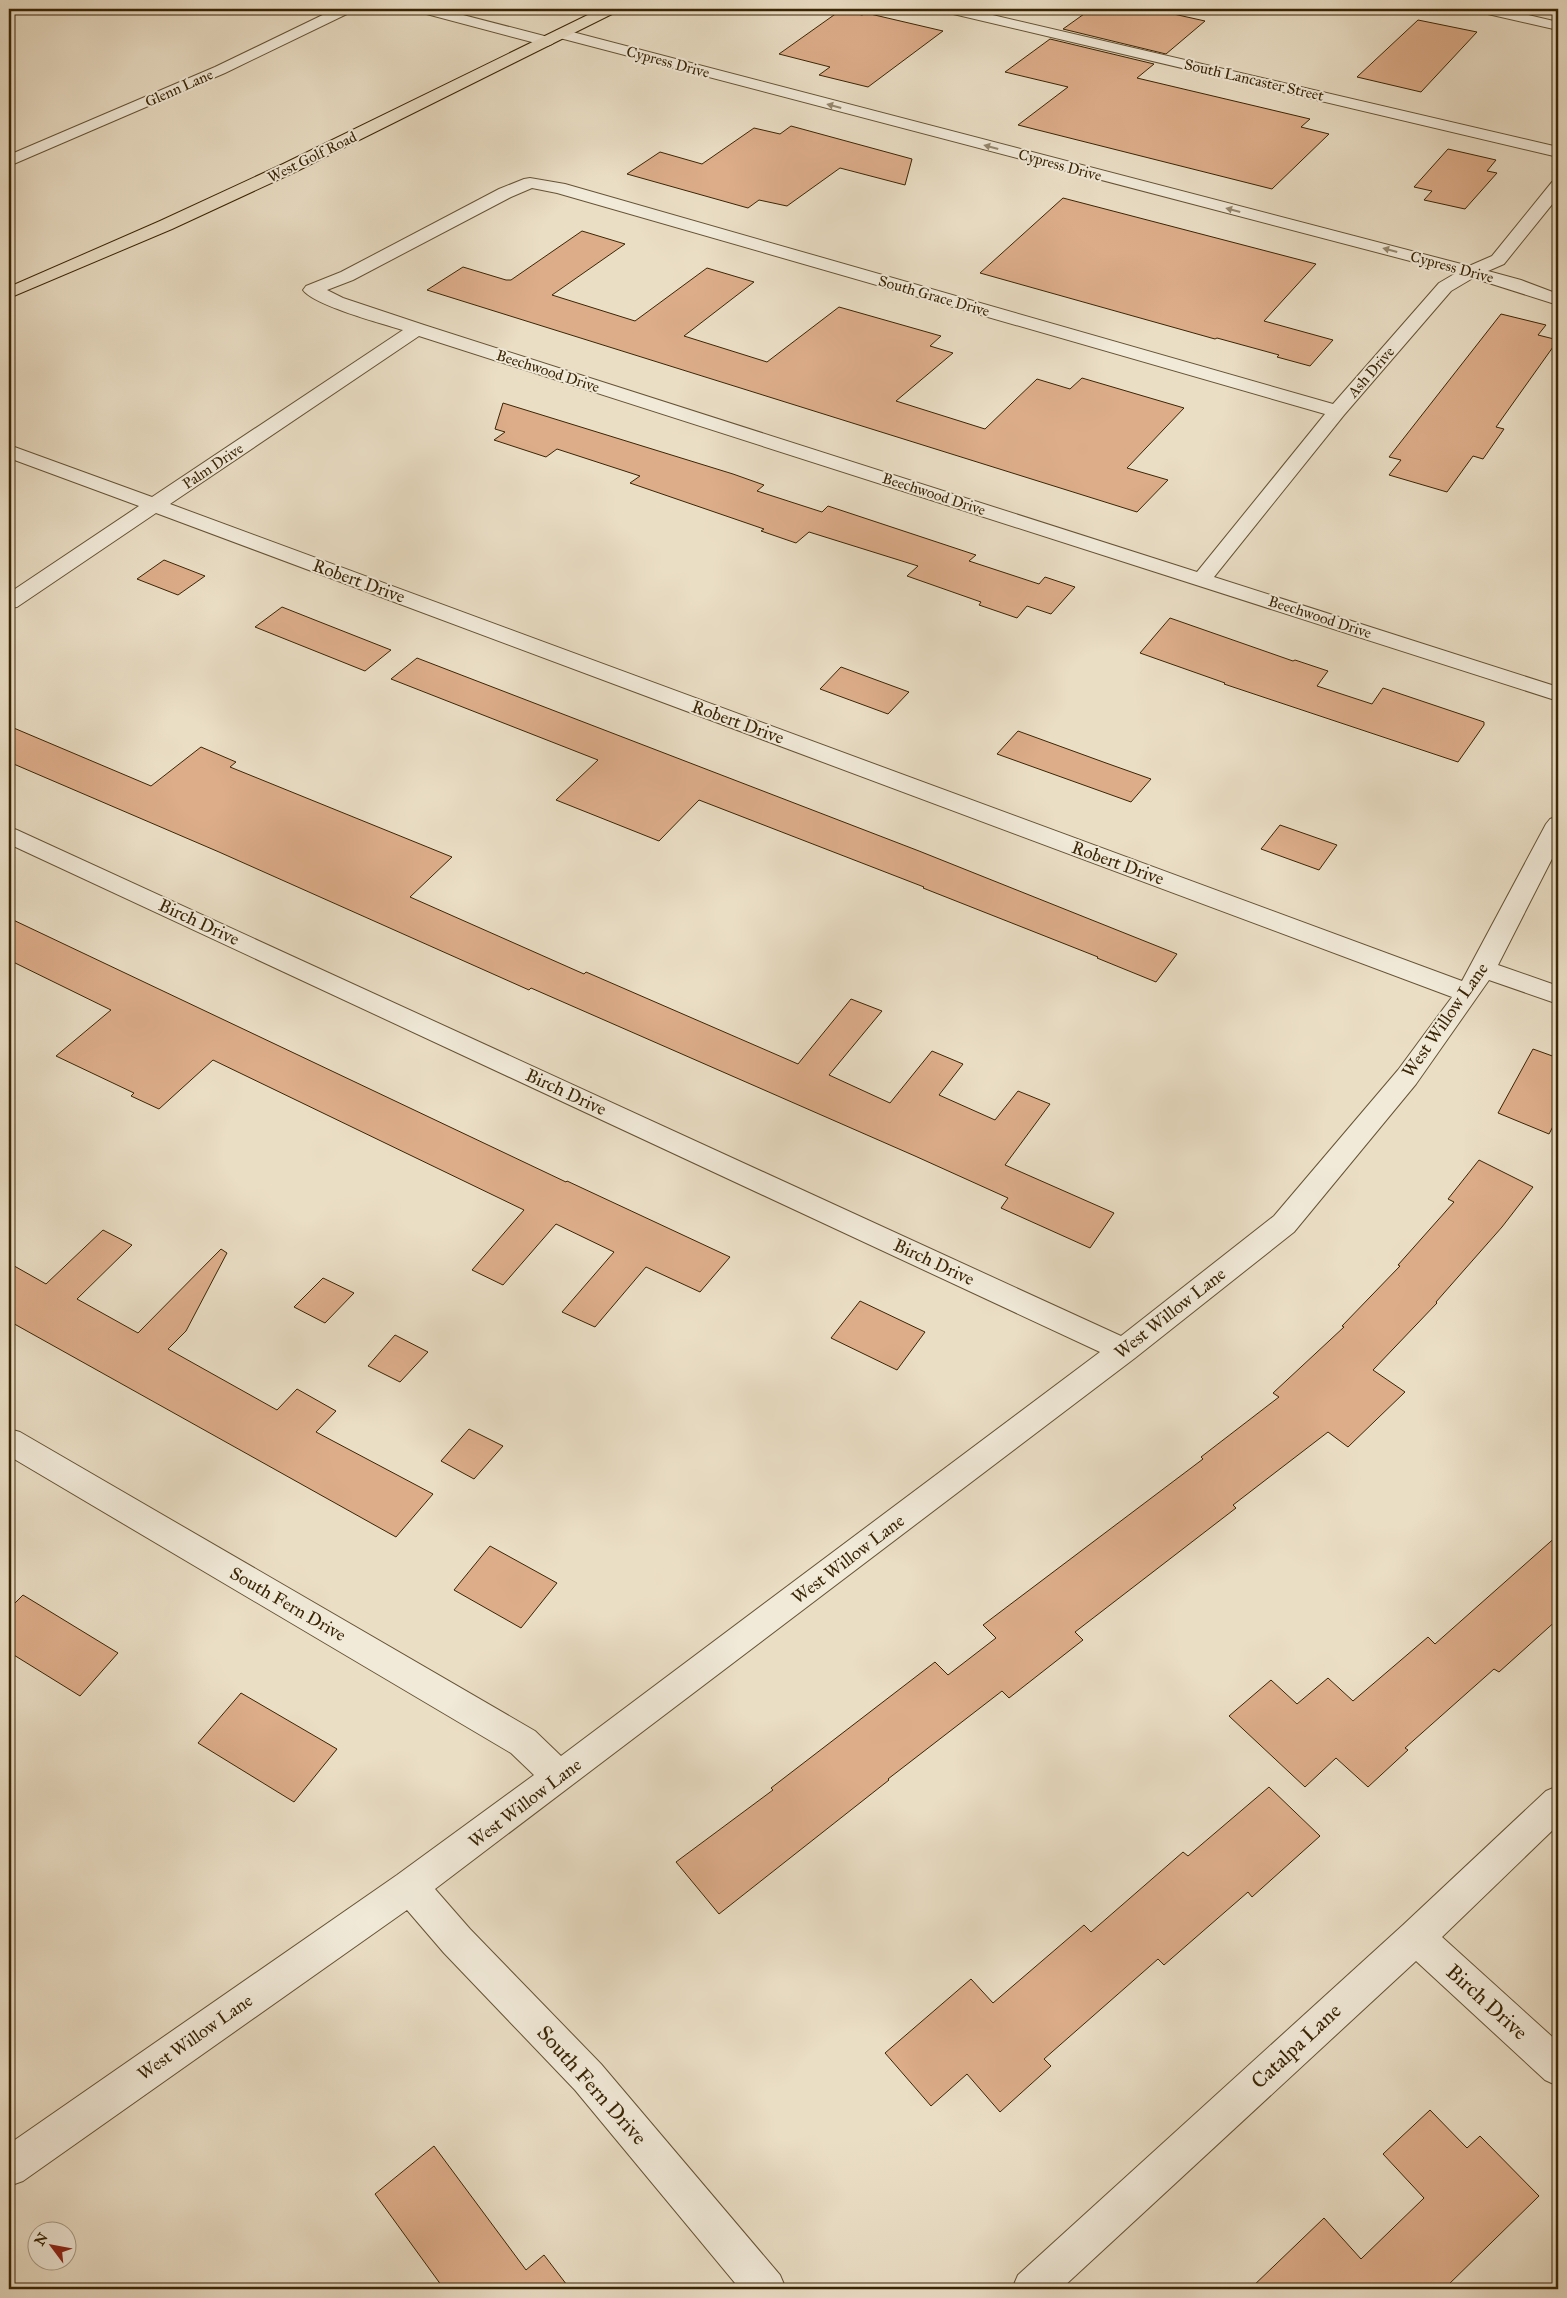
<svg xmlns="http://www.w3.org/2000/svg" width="1567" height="2298" font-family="'IM FELL Great Primer',serif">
<rect width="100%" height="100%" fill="#eadec5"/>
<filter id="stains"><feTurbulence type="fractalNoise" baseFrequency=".004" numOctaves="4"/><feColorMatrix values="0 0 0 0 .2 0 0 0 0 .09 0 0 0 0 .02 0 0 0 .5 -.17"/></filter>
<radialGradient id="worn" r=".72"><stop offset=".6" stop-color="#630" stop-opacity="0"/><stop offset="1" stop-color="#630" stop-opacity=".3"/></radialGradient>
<g fill="#ddad8a" stroke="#3a2504">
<polygon points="1091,9 1151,9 1205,21 1166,54 1063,29"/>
<polygon points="841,10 862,15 866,13 943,31 868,87 819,75 830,67 779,54"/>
<polygon points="1418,20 1477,32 1421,92 1357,77"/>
<polygon points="1050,39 1154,64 1137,78 1310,119 1301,127 1329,134 1272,189 1018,125 1068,87 1005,72"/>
<polygon points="791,126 912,159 905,185 840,168 787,206 759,200 748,208 627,174 660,152 702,164 754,128 780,134"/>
<polygon points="1448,149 1496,160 1487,171 1497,173 1465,209 1424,200 1432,191 1414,187"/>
<polygon points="1063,198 1316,264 1264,321 1333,340 1310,366 1277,357 1279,355 1217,338 1215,339 980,273"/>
<polygon points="582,231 625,244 552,295 635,321 707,268 754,282 684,336 767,362 839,307 941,336 930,346 953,353 896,401 985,429 1037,379 1070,389 1082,378 1184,408 1127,468 1168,480 1137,512 427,290 463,267 506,280 511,280"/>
<polygon points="1501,314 1546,325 1538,335 1558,340 1496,427 1504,429 1483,459 1473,456 1447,492 1389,475 1401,460 1389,457"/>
<polygon points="503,403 733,474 764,485 757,491 822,512 828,506 976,555 969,561 1039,584 1045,577 1075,587 1051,614 1027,606 1017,618 979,605 981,602 907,576 918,566 809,532 796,543 761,531 764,529 630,483 640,476 557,449 546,457 494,440 505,432 495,429"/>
<polygon points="164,560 205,576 178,595 137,579"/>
<polygon points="282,607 325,624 391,650 365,671 255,627"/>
<polygon points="1170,618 1293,661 1295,660 1328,671 1317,686 1372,704 1383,688 1484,722 1484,725 1458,762 1224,684 1225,683 1140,653"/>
<polygon points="417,658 919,851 1177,954 1156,982 1097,958 1098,957 923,888 924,887 699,800 659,841 556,800 598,760 391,679"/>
<polygon points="841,667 909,692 888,714 820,689"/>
<polygon points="9,726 151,786 201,747 236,762 230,767 452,857 410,897 584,974 586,972 798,1064 851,999 882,1011 829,1075 890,1103 932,1051 963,1064 939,1095 995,1120 1018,1091 1050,1104 1005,1165 1114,1213 1090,1248 1001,1208 1008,1198 915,1156 531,988 529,990 219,852 9,762"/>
<polygon points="1018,731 1106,763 1151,779 1131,802 997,754"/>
<polygon points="1280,825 1337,845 1319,870 1261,849"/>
<polygon points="9,918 566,1182 567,1181 730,1257 700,1292 646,1267 595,1327 562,1312 614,1252 556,1224 503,1285 472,1270 524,1210 213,1060 159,1109 131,1096 134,1093 56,1056 111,1010 9,960"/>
<polygon points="1533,1049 1558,1058 1558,1117 1549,1134 1498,1113"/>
<polygon points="1479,1160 1533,1187 1502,1227 1436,1302 1437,1303 1373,1370 1405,1392 1348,1447 1328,1432 1233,1505 1236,1508 1075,1632 1083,1640 1009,1698 1002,1691 888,1779 889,1780 719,1914 676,1862 773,1790 771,1788 935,1662 948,1675 996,1638 983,1625 1203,1459 1201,1457 1279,1397 1273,1393 1344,1327 1342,1326 1400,1266 1398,1265 1454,1202 1448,1199"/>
<polygon points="103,1230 132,1245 77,1299 138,1333 221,1249 227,1253 186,1331 168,1349 277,1410 297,1389 336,1411 316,1432 433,1494 396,1537 9,1321 9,1263 46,1284"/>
<polygon points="323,1278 354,1293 325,1323 294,1307"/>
<polygon points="860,1301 925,1332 897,1370 831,1338"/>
<polygon points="395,1335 428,1352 400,1382 368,1366"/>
<polygon points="469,1429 503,1446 474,1479 441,1461"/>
<polygon points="1558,1535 1558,1619 1499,1672 1494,1669 1405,1748 1408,1750 1368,1787 1336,1758 1305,1787 1229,1716 1271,1680 1297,1704 1328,1678 1353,1701 1428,1637 1435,1644"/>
<polygon points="490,1546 557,1583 521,1628 454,1590"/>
<polygon points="23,1595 118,1653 80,1696 9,1652 9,1609"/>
<polygon points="241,1693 337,1749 294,1802 198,1743"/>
<polygon points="1269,1787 1320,1836 1252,1897 1248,1892 1164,1965 1158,1959 1044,2059 1051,2066 1000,2112 967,2074 931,2106 885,2053 971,1979 993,2003 1084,1925 1091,1932 1183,1852 1188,1856"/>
<polygon points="1430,2110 1467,2148 1480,2136 1539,2196 1444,2289 1250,2289 1324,2218 1361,2259 1424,2198 1383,2154"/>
<polygon points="434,2146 526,2270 544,2255 570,2289 444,2289 375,2194"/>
</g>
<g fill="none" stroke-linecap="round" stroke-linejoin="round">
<defs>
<g id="minor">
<polygon points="335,9 353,9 351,12 225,73 9,166 9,155 215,67"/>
<polygon points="417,9 440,9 552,38 555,41 552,44 547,46 419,12"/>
<polygon points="942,9 967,9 1558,147 1558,157 949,13 944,12"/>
<polygon points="1477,9 1502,9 1558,22 1558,30 1479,12"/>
<path d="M561,29l908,237 23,-10 60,-74 6,-1v16l-54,67 -16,7 33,9 37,14v11l-85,-27 -22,13 -107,124 -130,162 344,110v14l-1139,-365 -249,168 1292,477 84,-157 4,-5 8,-3v31l-60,118 60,21v18l-69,-24 -73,104 -122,148 -159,126 -700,531 35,40 131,135 179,211 6,14h-46l-165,-199 -131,-137 -37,-43 -384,271 -14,5v-42l388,-269 137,-100 -23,-22 -502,-297v-27l11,3 515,299 26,25 539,-404 -1091,-508v-17l8,3 1104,506 153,-120 124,-146 54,-73 -1296,-484 -139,94 -8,1v-15l130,-87 -130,-48v-13l143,52 251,-167c-20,-6 -90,-25 -100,-40l3,-4 35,-14 158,-83 25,-10 6,-1 35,6 768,220 106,-121 17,-10 -900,-236 -3,-3 3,-3zM532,188l25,5 768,221 -128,158 -773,-247 -81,-27 -16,-8 26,-10 158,-83z"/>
<polygon points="1558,1786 1558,1825 1442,1937 1558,2042 1558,2086 1545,2080 1416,1961 1061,2289 1012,2289 1018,2275 1403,1925 1546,1791"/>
</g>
<polygon id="major" points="600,9 618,9 616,12 295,172 172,229 9,298 9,287 160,221 283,164"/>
</defs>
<use href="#minor" stroke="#665334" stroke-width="2"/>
<use href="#major" stroke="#3a2504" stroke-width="2"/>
<use href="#minor" fill="#f1ead9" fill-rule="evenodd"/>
<use href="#major" fill="#eadec5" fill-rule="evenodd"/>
</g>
<defs><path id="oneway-solid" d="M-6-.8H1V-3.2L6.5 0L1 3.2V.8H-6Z" transform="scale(1.25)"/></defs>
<g fill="#96886e">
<use href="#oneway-solid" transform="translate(834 106) rotate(-165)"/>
<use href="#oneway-solid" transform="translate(991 147) rotate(-165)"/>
<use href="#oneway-solid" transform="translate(1233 210) rotate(-165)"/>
<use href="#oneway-solid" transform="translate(1390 250) rotate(-165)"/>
</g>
<g text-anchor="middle" stroke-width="4" stroke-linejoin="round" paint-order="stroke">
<g font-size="15" fill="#3a2504" stroke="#f1ead9">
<text transform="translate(668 62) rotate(15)" y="5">Cypress Drive</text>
<text transform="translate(1254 80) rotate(13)" y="5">South Lancaster Street</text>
<text transform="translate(179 88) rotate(-24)" y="5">Glenn Lane</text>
<text transform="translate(312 157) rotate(-26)" y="5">West Golf Road</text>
<text transform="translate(1060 165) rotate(15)" y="5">Cypress Drive</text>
<text transform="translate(1452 267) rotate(15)" y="5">Cypress Drive</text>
<text transform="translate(934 296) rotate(16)" y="5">South Grace Drive</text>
<text transform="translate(548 371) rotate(18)" y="5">Beechwood Drive</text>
<text transform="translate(1371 372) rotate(-49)" y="5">Ash Drive</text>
<text transform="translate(213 466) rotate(-34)" y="5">Palm Drive</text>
<text transform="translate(934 494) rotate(18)" y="5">Beechwood Drive</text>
<text transform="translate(1320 617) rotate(18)" y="5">Beechwood Drive</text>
</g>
<g font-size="18" fill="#3a2504" stroke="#f1ead9">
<text transform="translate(359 581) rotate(20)" y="6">Robert Drive</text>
<text transform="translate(738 722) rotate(20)" y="6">Robert Drive</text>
<text transform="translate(1118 863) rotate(20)" y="6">Robert Drive</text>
<text transform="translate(199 922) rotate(25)" y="6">Birch Drive</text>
<text transform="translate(1445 1020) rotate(-55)" y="6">West Willow Lane</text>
<text transform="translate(566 1092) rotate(25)" y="6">Birch Drive</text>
<text transform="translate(934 1262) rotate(25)" y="6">Birch Drive</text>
<text transform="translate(1170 1313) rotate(-38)" y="6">West Willow Lane</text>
<text transform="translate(848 1559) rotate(-37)" y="6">West Willow Lane</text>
<text transform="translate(288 1604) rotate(30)" y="6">South Fern Drive</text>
<text transform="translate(525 1803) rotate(-37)" y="6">West Willow Lane</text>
<text transform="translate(195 2037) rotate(-35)" y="6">West Willow Lane</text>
</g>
<g font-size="21" fill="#3a2504" stroke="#f1ead9">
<text transform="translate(1487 2002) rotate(42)" y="7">Birch Drive</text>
<text transform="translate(1296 2046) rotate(-43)" y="7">Catalpa Lane</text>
<text transform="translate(592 2085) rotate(48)" y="7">South Fern Drive</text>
</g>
</g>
<rect width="1567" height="2298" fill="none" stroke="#eadec5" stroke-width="30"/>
<rect x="10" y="10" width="1547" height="2278" fill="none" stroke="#3a2504" stroke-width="2.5"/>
<rect x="15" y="15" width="1537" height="2268" fill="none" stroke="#3a2504"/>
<g transform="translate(52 2246) rotate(302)"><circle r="24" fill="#f1ead9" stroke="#a89b84"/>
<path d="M0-4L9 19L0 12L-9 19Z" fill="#8f2418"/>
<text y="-8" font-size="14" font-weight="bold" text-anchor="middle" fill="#3a2504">N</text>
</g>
<rect width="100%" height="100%" filter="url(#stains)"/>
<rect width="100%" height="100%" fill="url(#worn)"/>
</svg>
